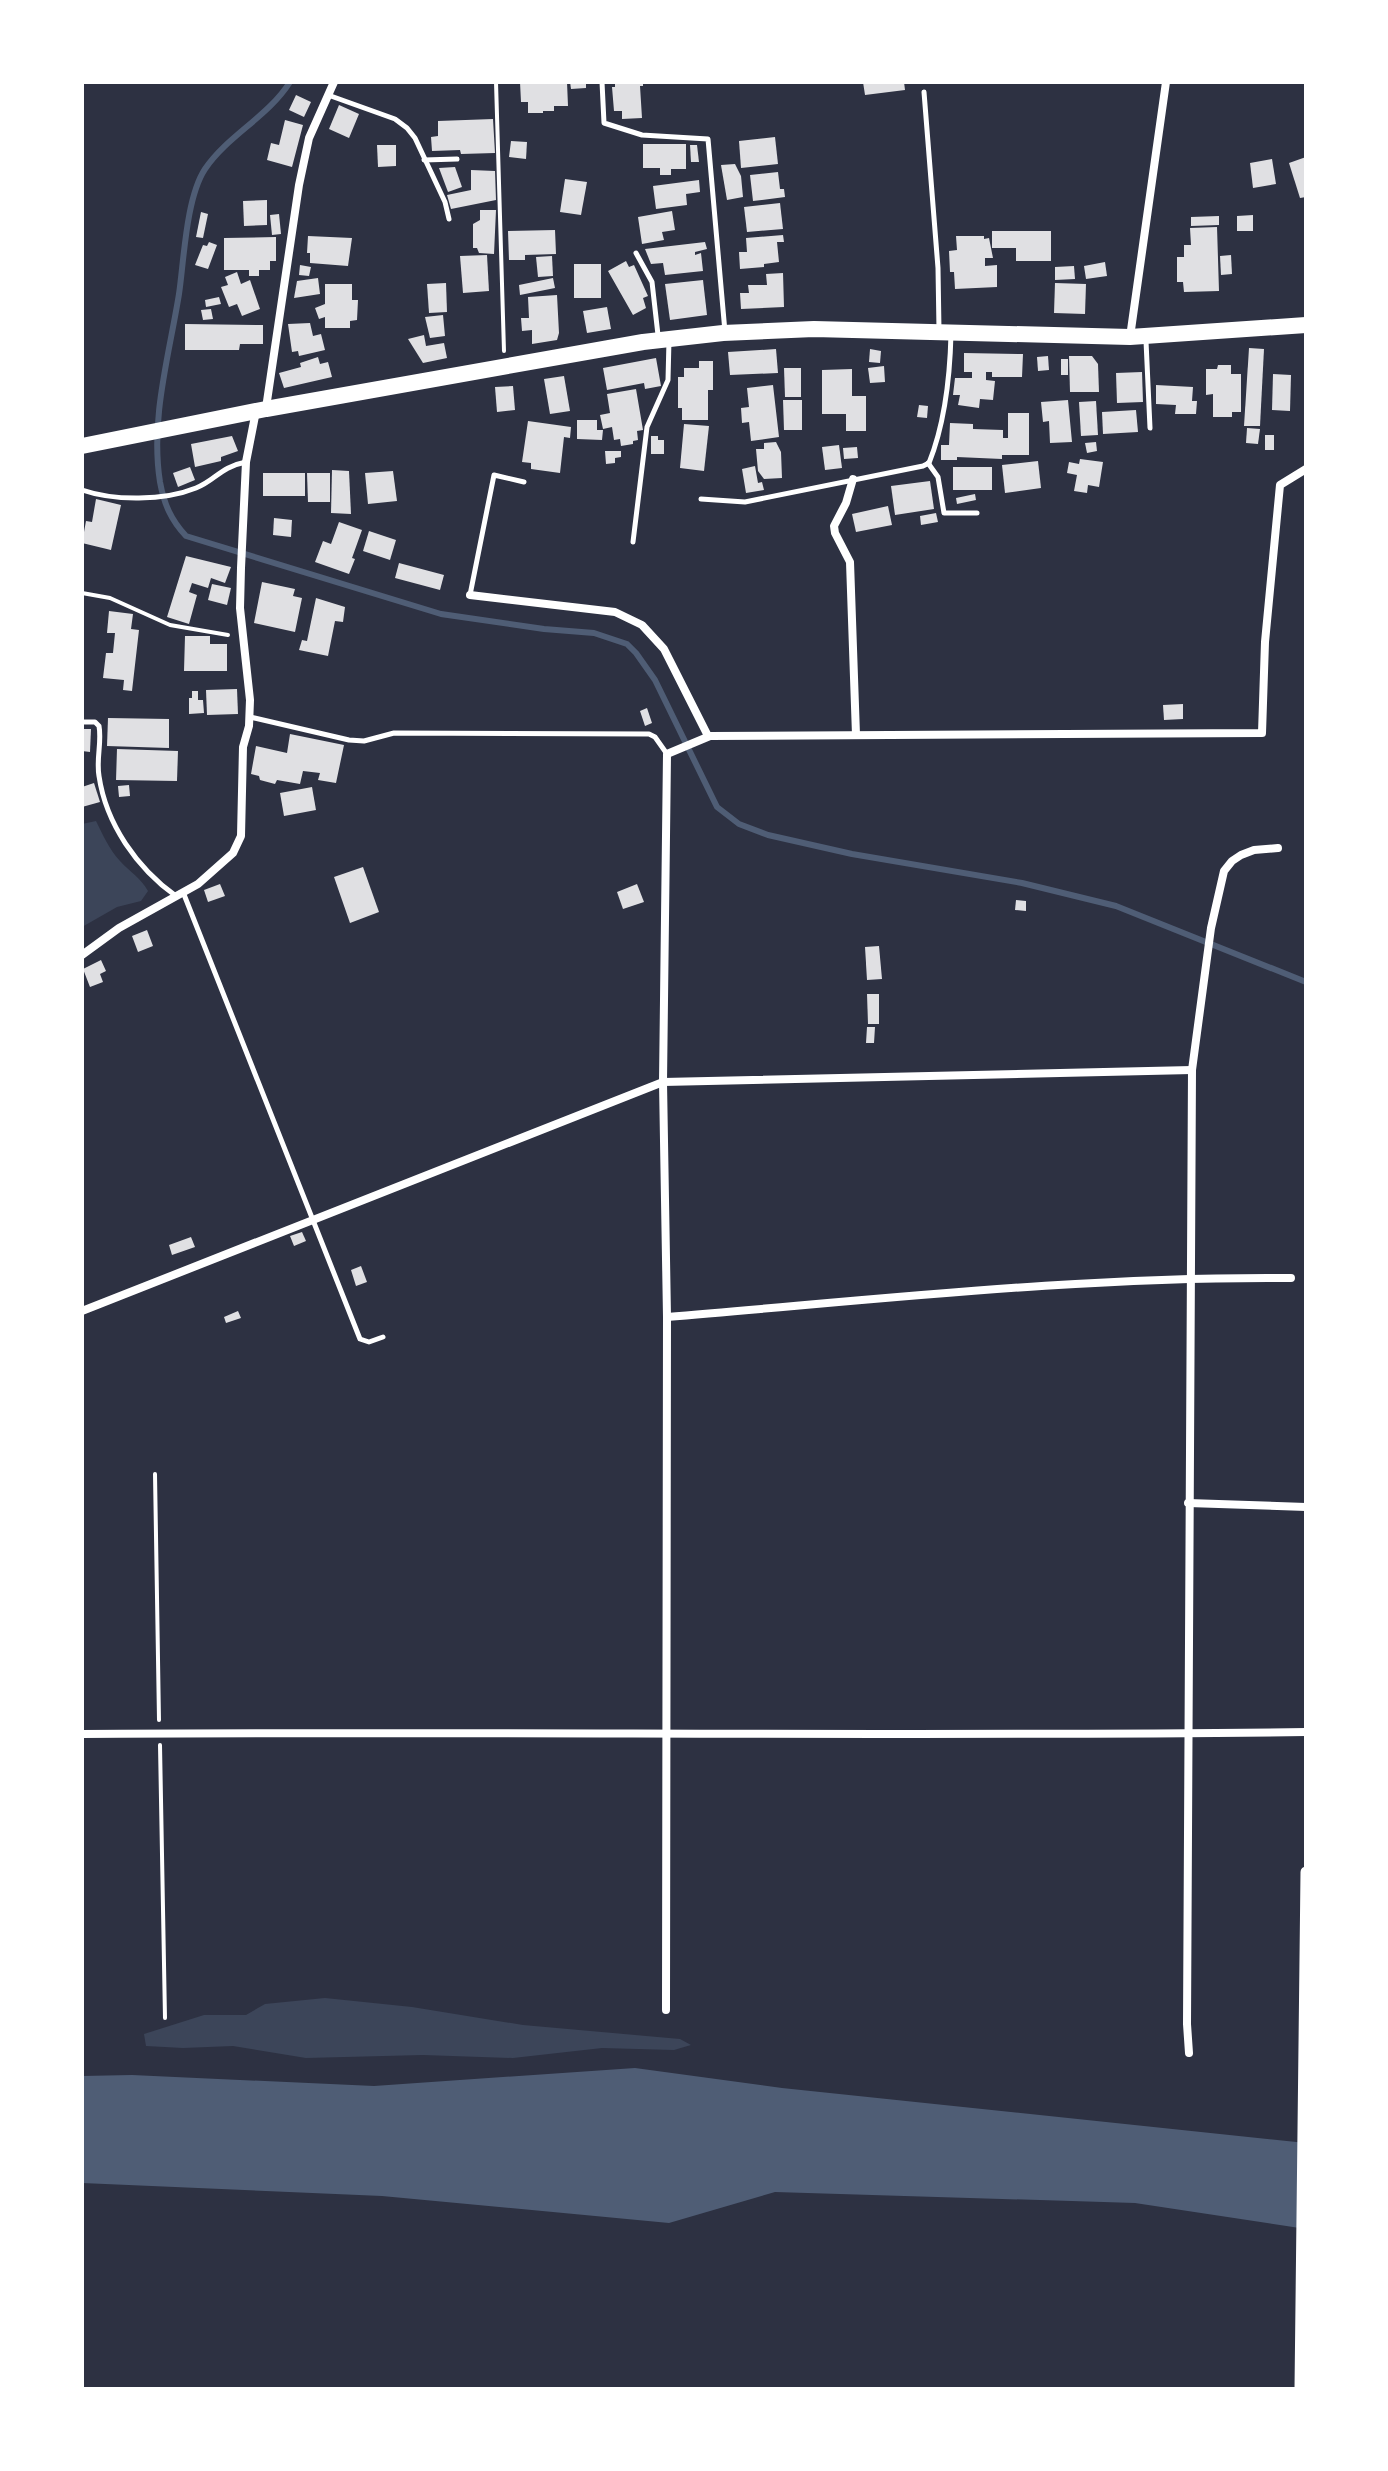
<svg xmlns="http://www.w3.org/2000/svg" width="1388" height="2471" font-family="Lato,sans-serif">
<rect width="100%" height="100%" fill="#2d3142"/>
<g fill="#3c4559">
<path d="M96,821c7,14 13,28 24,40 10,11 21,17 28,30l-7,10 -24,6 -35,20v-103z"/>
<polygon points="325,1998 412,2007 523,2025 680,2039 691,2045 674,2050 602,2048 513,2058 423,2055 306,2058 233,2046 183,2048 146,2046 144,2034 204,2015 246,2015 265,2004"/>
</g>
<polygon fill="#4f5d75" points="635,2068 782,2088 1306,2143 1306,2229 1135,2203 775,2192 669,2223 382,2196 82,2183 82,2076 132,2075 374,2086"/>
<g fill="none" stroke-linecap="round" stroke-linejoin="round">
<path stroke="#4f5d75" stroke-width="6" d="M290,82c-22,35 -62,53 -85,87 -19,29 -21,91 -26,125 -10,62 -29,125 -19,188 4,22 11,38 26,54l255,78 103,15 50,4 33,11 9,9 19,27 62,127 22,17 29,11 84,19 170,29 94,23 190,76"/>
</g>
<g fill="#e0e0e3">
<polygon points="520,82 567,82 568,106 554,106 554,111 543,111 543,113 528,113 528,102 521,102"/>
<polygon points="570,82 586,82 586,88 571,89"/>
<polygon points="615,82 643,82 643,86 640,86 642,118 622,119 622,111 614,111 612,87 615,87"/>
<polygon points="863,82 904,82 905,90 865,95"/>
<polygon points="296,95 311,102 304,117 289,110"/>
<polygon points="339,105 359,114 349,138 329,129"/>
<polygon points="493,119 495,153 461,154 460,150 432,151 431,137 438,136 438,121"/>
<polygon points="285,120 303,125 292,167 267,160 271,143 279,145"/>
<polygon points="775,137 778,164 741,168 739,141"/>
<polygon points="511,141 527,142 526,159 509,157"/>
<polygon points="643,144 686,144 686,169 671,169 671,175 660,175 660,168 643,168"/>
<polygon points="377,145 396,145 396,166 378,167"/>
<polygon points="690,145 697,145 699,162 691,162"/>
<polygon points="1306,157 1306,197 1300,198 1289,163"/>
<polygon points="1272,159 1276,184 1253,188 1250,163"/>
<polygon points="735,164 741,176 743,197 727,200 721,165"/>
<polygon points="455,167 462,187 448,192 439,168"/>
<polygon points="471,170 495,171 496,200 451,209 447,195 471,190"/>
<polygon points="778,172 780,189 784,189 785,197 753,201 750,175"/>
<polygon points="565,179 587,182 581,215 560,212"/>
<polygon points="699,180 700,192 686,194 687,205 656,209 653,186"/>
<polygon points="267,200 267,225 244,226 243,201"/>
<polygon points="780,203 783,229 747,232 744,207"/>
<polygon points="480,210 496,210 494,254 479,253 477,248 473,248 473,224 480,220"/>
<polygon points="672,211 675,230 662,232 664,240 642,244 638,217"/>
<polygon points="201,212 208,214 203,238 196,237"/>
<polygon points="279,214 281,234 272,235 270,215"/>
<polygon points="1253,215 1253,231 1237,231 1237,216"/>
<polygon points="1219,216 1219,225 1191,226 1191,217"/>
<polygon points="1217,227 1219,291 1184,292 1183,282 1177,282 1177,257 1184,257 1184,245 1191,245 1190,228"/>
<polygon points="555,230 556,254 525,255 525,260 509,260 508,231"/>
<polygon points="992,231 1051,231 1051,261 1016,261 1016,248 992,248"/>
<polygon points="783,235 784,242 777,242 779,262 764,264 764,267 740,269 739,252 747,252 746,238"/>
<polygon points="308,236 352,238 348,266 310,263 310,253 307,253"/>
<polygon points="956,236 984,236 984,239 989,238 993,258 985,258 985,266 997,265 997,287 955,289 954,272 950,272 949,251 957,250"/>
<polygon points="276,237 276,261 270,261 270,270 259,270 259,276 249,276 249,270 224,270 224,238"/>
<polygon points="209,242 217,245 208,269 195,265 203,245 207,246"/>
<polygon points="705,242 707,249 695,252 695,255 701,253 703,271 665,275 663,263 651,264 645,249"/>
<polygon points="487,255 489,291 463,293 460,256"/>
<polygon points="1231,255 1232,274 1221,275 1220,256"/>
<polygon points="552,256 553,276 538,277 536,257"/>
<polygon points="626,261 629,267 634,265 648,296 643,298 646,308 633,315 608,271"/>
<polygon points="1105,262 1107,276 1086,279 1084,266"/>
<rect x="574" y="264" width="27" height="34"/>
<polygon points="300,265 311,267 309,276 299,275"/>
<polygon points="1074,266 1075,279 1055,280 1055,267"/>
<polygon points="237,272 241,284 250,280 260,309 242,316 237,304 229,307 221,287 228,285 225,277"/>
<polygon points="783,273 784,307 741,309 740,293 749,293 748,285 767,285 766,274"/>
<polygon points="318,278 320,294 294,298 297,281"/>
<polygon points="553,278 555,288 520,295 519,285"/>
<polygon points="703,280 707,315 670,320 665,284"/>
<polygon points="446,283 447,312 429,313 427,284"/>
<polygon points="1055,283 1086,284 1085,314 1054,313"/>
<polygon points="325,284 352,284 352,300 358,300 357,320 350,321 350,328 325,328 325,317 319,319 315,308 325,304"/>
<polygon points="557,295 559,333 557,340 532,344 532,330 522,331 521,318 529,318 528,297"/>
<polygon points="219,297 221,304 206,307 205,300"/>
<polygon points="607,307 611,329 587,333 583,311"/>
<polygon points="211,309 213,319 203,320 201,310"/>
<polygon points="443,315 445,336 430,338 425,317"/>
<polygon points="310,323 313,336 321,334 325,350 299,356 298,351 292,352 288,324"/>
<polygon points="185,324 263,325 263,344 240,344 239,350 185,350"/>
<polygon points="424,335 426,346 444,343 447,358 423,363 408,339"/>
<polygon points="1249,348 1264,349 1260,426 1244,426"/>
<polygon points="776,349 778,373 730,375 728,352"/>
<polygon points="870,349 881,351 880,363 869,362"/>
<polygon points="964,353 1023,354 1022,377 992,377 992,372 986,372 986,380 995,381 993,400 980,399 979,408 958,405 960,395 953,395 955,378 972,378 972,372 964,372"/>
<polygon points="1048,356 1049,370 1038,371 1037,357"/>
<polygon points="1069,356 1092,356 1098,364 1099,392 1070,392"/>
<polygon points="318,357 320,364 328,362 332,377 284,388 279,373 301,367 300,363"/>
<polygon points="656,358 661,386 645,389 644,383 607,390 603,368"/>
<rect x="1061" y="359" width="7" height="16"/>
<polygon points="699,361 713,361 713,390 708,390 708,420 682,420 682,408 678,408 678,377 684,377 684,368 699,368"/>
<polygon points="1218,365 1231,365 1231,374 1241,374 1241,412 1232,412 1232,417 1213,417 1213,394 1206,395 1206,369 1217,369"/>
<polygon points="884,366 885,382 870,383 868,368"/>
<polygon points="784,368 801,368 801,397 785,397"/>
<polygon points="852,369 852,396 866,396 866,431 846,431 846,414 822,414 822,370"/>
<polygon points="1142,372 1143,402 1117,403 1116,373"/>
<polygon points="1273,374 1291,375 1290,411 1272,410"/>
<polygon points="564,376 570,411 550,414 544,379"/>
<polygon points="773,385 779,437 751,441 749,422 742,423 741,408 749,407 747,388"/>
<polygon points="1156,385 1193,387 1192,401 1197,401 1196,414 1175,414 1176,405 1156,404"/>
<polygon points="513,386 515,410 497,412 495,387"/>
<polygon points="636,389 643,430 637,431 638,440 633,441 633,444 621,446 620,439 614,440 612,427 603,429 600,415 610,413 607,394"/>
<polygon points="783,400 802,400 802,430 784,430"/>
<polygon points="1068,400 1072,442 1050,443 1049,421 1043,422 1041,402"/>
<polygon points="1096,401 1098,435 1081,436 1079,402"/>
<polygon points="919,405 928,406 927,418 917,417"/>
<polygon points="1136,410 1138,432 1103,434 1102,412"/>
<polygon points="1008,413 1029,413 1029,455 1002,455 1002,459 957,457 957,460 941,460 941,445 949,445 950,423 973,424 973,429 1003,430 1003,438 1008,438"/>
<polygon points="577,420 597,420 597,430 603,430 602,440 577,439"/>
<polygon points="528,421 571,427 570,438 564,437 560,473 531,469 531,463 522,462"/>
<polygon points="684,424 709,426 704,471 680,468"/>
<polygon points="1247,428 1260,429 1258,444 1246,443"/>
<rect x="1265" y="435" width="9" height="15"/>
<polygon points="232,436 238,451 221,457 221,461 195,467 191,444"/>
<polygon points="651,436 658,436 658,440 664,440 664,454 651,454"/>
<polygon points="776,442 781,452 782,478 764,479 758,471 756,449 764,449 764,443"/>
<polygon points="1096,442 1097,451 1087,453 1085,443"/>
<polygon points="839,445 842,468 825,470 822,447"/>
<polygon points="857,447 858,458 844,459 843,448"/>
<polygon points="605,451 621,451 621,457 615,458 615,463 606,464"/>
<polygon points="1080,459 1103,462 1099,487 1088,485 1087,493 1074,491 1077,475 1067,473 1069,462 1079,464"/>
<polygon points="1038,461 1041,488 1005,493 1002,465"/>
<polygon points="755,466 758,483 762,482 764,490 746,493 742,469"/>
<polygon points="190,467 195,480 178,487 173,473"/>
<rect x="953" y="467" width="39" height="23"/>
<polygon points="332,470 349,471 351,514 331,513"/>
<polygon points="393,471 397,501 368,504 365,473"/>
<rect x="263" y="473" width="42" height="23"/>
<polygon points="307,473 330,473 330,502 308,502"/>
<polygon points="930,481 934,509 895,515 891,486"/>
<polygon points="975,494 976,500 957,504 956,498"/>
<polygon points="96,499 121,505 111,550 82,543 86,521 92,522"/>
<polygon points="888,506 892,525 856,532 852,514"/>
<polygon points="936,513 938,522 921,525 920,516"/>
<polygon points="274,518 292,520 291,537 273,535"/>
<polygon points="339,522 362,530 352,558 355,559 349,574 315,562 323,541 331,544"/>
<polygon points="369,531 396,540 390,560 363,551"/>
<polygon points="186,556 231,567 225,583 211,578 208,588 192,583 189,592 197,595 189,624 167,617"/>
<polygon points="399,563 444,575 440,590 395,578"/>
<polygon points="262,582 295,589 293,596 302,598 295,632 254,623"/>
<polygon points="212,584 231,588 227,605 208,600"/>
<polygon points="316,598 345,607 343,622 335,621 328,656 299,650 302,640 307,641"/>
<polygon points="109,611 133,614 131,629 139,630 132,691 123,690 124,680 103,678 106,653 113,653 115,633 107,633"/>
<polygon points="185,636 210,636 210,644 227,644 227,671 184,671"/>
<polygon points="237,689 238,714 207,715 206,690"/>
<polygon points="192,691 198,691 198,700 203,700 204,713 189,714 189,698 192,698"/>
<polygon points="1183,704 1183,719 1164,720 1163,705"/>
<polygon points="647,708 652,723 645,726 640,711"/>
<polygon points="108,718 169,719 169,748 107,746"/>
<polygon points="82,729 91,729 90,752 82,751"/>
<polygon points="290,734 344,745 336,783 318,780 320,773 303,771 300,784 277,780 275,784 260,780 259,776 251,774 256,746 287,753"/>
<polygon points="117,749 178,751 177,781 116,780"/>
<polygon points="94,783 100,802 82,807 82,787"/>
<polygon points="129,785 130,796 119,797 118,786"/>
<polygon points="312,787 316,810 284,816 280,793"/>
<polygon points="363,867 379,912 350,923 334,877"/>
<polygon points="220,884 225,896 208,902 204,890"/>
<polygon points="637,884 644,902 623,909 617,892"/>
<polygon points="1016,900 1026,901 1026,911 1015,910"/>
<polygon points="147,930 153,946 138,952 132,936"/>
<polygon points="879,946 882,979 867,980 865,947"/>
<polygon points="101,960 106,971 100,974 103,982 90,987 83,969"/>
<polygon points="867,994 879,994 879,1024 868,1024"/>
<polygon points="867,1027 875,1027 874,1043 866,1043"/>
<polygon points="302,1232 306,1241 294,1246 290,1236"/>
<polygon points="191,1237 195,1247 172,1255 169,1245"/>
<polygon points="361,1266 367,1282 356,1286 351,1270"/>
<polygon points="238,1311 241,1318 226,1323 224,1317"/>
</g>
<g fill="none" stroke-linecap="round" stroke-linejoin="round">
<g stroke="#fff" stroke-width="4">
<polyline points="496,82 504,351"/>
<polyline points="82,593 110,598 170,625 228,635"/>
<polyline points="155,1474 159,1720"/>
<polyline points="160,1745 165,2018"/>
</g>
<g stroke="#fff" stroke-width="5">
<polyline points="602,82 604,123 642,135 708,139 725,332"/>
<polyline points="924,92 938,268 939,330"/>
<polyline points="328,95 395,119 407,128 415,138 445,202 449,219"/>
<polyline points="424,160 457,159"/>
<polyline points="636,253 652,282 658,335"/>
<polyline points="1146,341 1150,428"/>
<polyline points="928,463 938,477 944,513 977,513"/>
<path d="M82,490c32,11 82,11 114,-2 20,-8 24,-21 50,-26"/>
<path d="M701,499l44,3 178,-36 6,-3c16,-40 21,-87 22,-129"/>
<polyline points="633,542 647,427 668,380 669,340"/>
<polyline points="470,595 494,475 524,482"/>
<polyline points="250,717 349,740 364,741 394,733 649,734 655,737 667,754"/>
<path d="M82,722h13l4,4c3,16 -3,33 0,50 7,48 38,92 77,120"/>
<polyline points="183,892 360,1339 369,1342 383,1337"/>
</g>
<g stroke="#fff" stroke-width="8">
<polyline points="1130,337 1166,82"/>
<polyline points="266,408 299,185 309,138 334,82"/>
<polyline points="853,479 846,503 834,526 835,533 850,562 856,735"/>
<polyline points="470,595 615,612 642,625 664,649 708,736"/>
<polyline points="82,955 119,928 198,884 233,853 241,836 243,747 249,726 250,700 240,608 241,568 246,462 256,411"/>
<polyline points="82,1311 663,1082 1192,1070"/>
<path d="M667,1317c208,-17 416,-41 624,-39"/>
<polyline points="1188,1503 1306,1507"/>
<path d="M82,1734c408,-3 816,3 1224,-2"/>
<polyline points="666,2010 667,1317 663,1082 667,754 710,736 1262,733 1265,642 1280,485 1306,469"/>
<polyline points="1189,2053 1187,2024 1192,1070 1211,928 1224,871 1232,861 1241,855 1254,850 1278,848"/>
</g>
<polyline stroke="#fff" stroke-width="11" points="1300,2389 1306,1872"/>
<polyline stroke="#fff" stroke-width="16" points="82,446 266,409 643,342 723,333 814,329 1130,337 1306,325"/>
</g>
<rect width="1388" height="2471" fill="none" stroke="#ffffff" stroke-width="168"/>
</svg>
